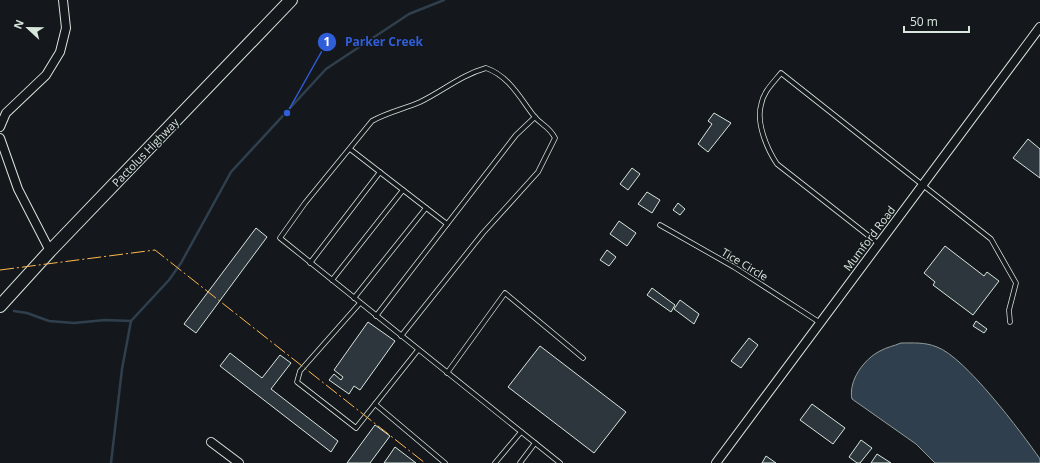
<svg xmlns="http://www.w3.org/2000/svg" width="1040" height="463" font-family="'Open Sans',sans-serif">
	<rect width="100%" height="100%" fill="#14181c"/>
	<path fill="#2f3f4d" stroke="#939e99" d="M901,343c12,0 24,-1 36,4 28,10 85,86 103,112v4h-105l-19,-19 -64,-45c-4,-18 12,-40 28,-48 7,-4 14,-5 21,-8z"/>
	<g fill="none" stroke-linecap="round" stroke-linejoin="round">
		<g stroke="#2f3f4d" stroke-width="2.5">
			<polyline points="14,311 27,313 49,321 74,323 105,320 131,321 169,280 181,263 231,172 326,69 409,14 444,0"/>
			<polyline points="111,463 122,369 131,321"/>
		</g>
	</g>
	<g fill="#2c363c" stroke="#d8e6dc">
		<polygon points="714,113 731,123 708,152 698,144 712,124 708,121"/>
		<polygon points="1028,139 1040,149 1040,178 1013,158"/>
		<polygon points="632,168 640,174 628,190 620,184"/>
		<polygon points="647,192 660,200 652,213 638,204"/>
		<polygon points="678,203 685,209 680,215 673,210"/>
		<polygon points="619,221 636,233 627,246 610,234"/>
		<polygon points="256,228 267,237 196,333 184,324"/>
		<polygon points="945,246 984,276 987,272 999,281 973,315 933,285 935,282 924,273"/>
		<polygon points="607,250 616,257 609,266 600,260"/>
		<polygon points="652,288 675,305 671,312 647,295"/>
		<polygon points="680,300 699,314 694,324 674,309"/>
		<polygon points="976,321 987,329 984,333 973,326"/>
		<polygon points="368,322 395,341 360,390 354,386 349,394 329,380 334,374 341,380 343,377 334,370"/>
		<polygon points="749,338 758,345 741,368 731,361"/>
		<polygon points="540,346 626,412 594,453 508,387"/>
		<polygon points="230,353 262,378 280,355 291,363 271,389 338,441 331,452 220,366"/>
		<polygon points="812,404 845,428 833,444 800,420"/>
		<polygon points="375,425 390,436 370,463 347,463"/>
		<polygon points="861,440 872,448 860,463 857,463 849,457"/>
		<polygon points="395,447 416,463 384,463"/>
		<polygon points="877,454 891,463 871,463"/>
		<polygon points="766,456 776,463 762,463"/>
	</g>
	<g fill="none" stroke-linecap="round" stroke-linejoin="round">
		<defs>
			<g id="lane">
				<polyline points="350,149 447,224"/>
				<polyline points="660,225 734,267 819,322"/>
				<path d="M879,244l-102,-80c-10,-15 -21,-41 -16,-59 2,-13 12,-22 20,-32l210,166 25,44 -7,27 1,12"/>
				<polyline points="310,263 380,172"/>
				<polyline points="332,280 403,190"/>
				<polyline points="354,298 426,208"/>
				<polyline points="360,303 300,371 297,382 356,428 418,350"/>
				<polyline points="376,316 516,135 535,117"/>
				<path d="M401,336l82,-103 55,-61 17,-34c-6,-12 -14,-13 -21,-22 -14,-18 -25,-40 -48,-48 -25,7 -43,23 -66,34 -16,7 -32,10 -48,19l-67,82 -25,35 280,225"/>
				<polyline points="447,373 505,293 583,358"/>
				<polyline points="375,404 445,463"/>
				<polyline points="495,463 521,432"/>
				<polyline points="520,463 535,443"/>
			</g>
			<g id="street">
				<polyline points="0,127 6,113 46,75 60,52 66,28 63,0"/>
				<polyline points="0,138 18,189 50,251"/>
				<polyline points="211,442 239,463"/>
				<polyline points="716,463 1040,27"/>
			</g>
			<polyline id="primary" points="0,306 50,251 291,0"/>
		</defs>
		<use href="#lane" stroke="#d8e6dc" stroke-width="5.5"/>
		<use href="#street" stroke="#d8e6dc" stroke-width="10"/>
		<use href="#primary" stroke="#d8e6dc" stroke-width="14"/>
		<use href="#lane" stroke="#14181c" stroke-width="4"/>
		<use href="#street" stroke="#14181c" stroke-width="8"/>
		<use href="#primary" stroke="#14181c" stroke-width="12"/>
		<polyline stroke="#ffb74d" stroke-width="1" stroke-dasharray="14 3 2 3" stroke-linecap="butt" points="0,270 155,250 425,463"/>
	</g>
	<g text-anchor="middle" dominant-baseline="central" stroke-width="3" stroke-linejoin="round" paint-order="stroke">
		<g font-size="11" fill="#d8e6dc" stroke="#14181c">
			<text transform="translate(145 152) rotate(-46)">Pactolus Highway</text>
			<text transform="translate(869 238) rotate(-53)">Mumford Road</text>
			<text transform="translate(745 264) rotate(31)">Tice Circle</text>
		</g>
	</g>
	<path fill="none" stroke="#305dd8" stroke-width="1.5" d="M287 113L327 42"/>
	<g fill="#305dd8" stroke="#14181c" stroke-width="1.5">
		<circle cx="287" cy="113" r="4"/>
		<circle cx="327" cy="42" r="10"/>
	</g>
	<g font-size="12" text-anchor="middle" font-weight="bold" fill="#fff">
		<text x="327" y="46">1</text>
	</g>
	<g font-size="12" text-anchor="middle" font-weight="bold" fill="#305dd8" stroke="#14181c" stroke-width="3" stroke-linejoin="round" paint-order="stroke">
		<text x="384" y="46">Parker Creek</text>
	</g>
	<g transform="translate(28 28) rotate(292)" stroke="#14181c" stroke-width="3" paint-order="stroke">
	<path d="M0-3L7 15L0 10L-7 15Z" fill="#d8e6dc"/>
	<text y="-6" font-size="11" font-weight="bold" text-anchor="middle" fill="#d8e6dc">N</text>
	</g>
	<path d="M904 26v6h65v-6" fill="none" stroke="#d8e6dc" stroke-width="2"/>
	<text x="910" y="26" font-size="12" fill="#d8e6dc" stroke="#14181c" stroke-width="3" paint-order="stroke">50 m</text>
</svg>
